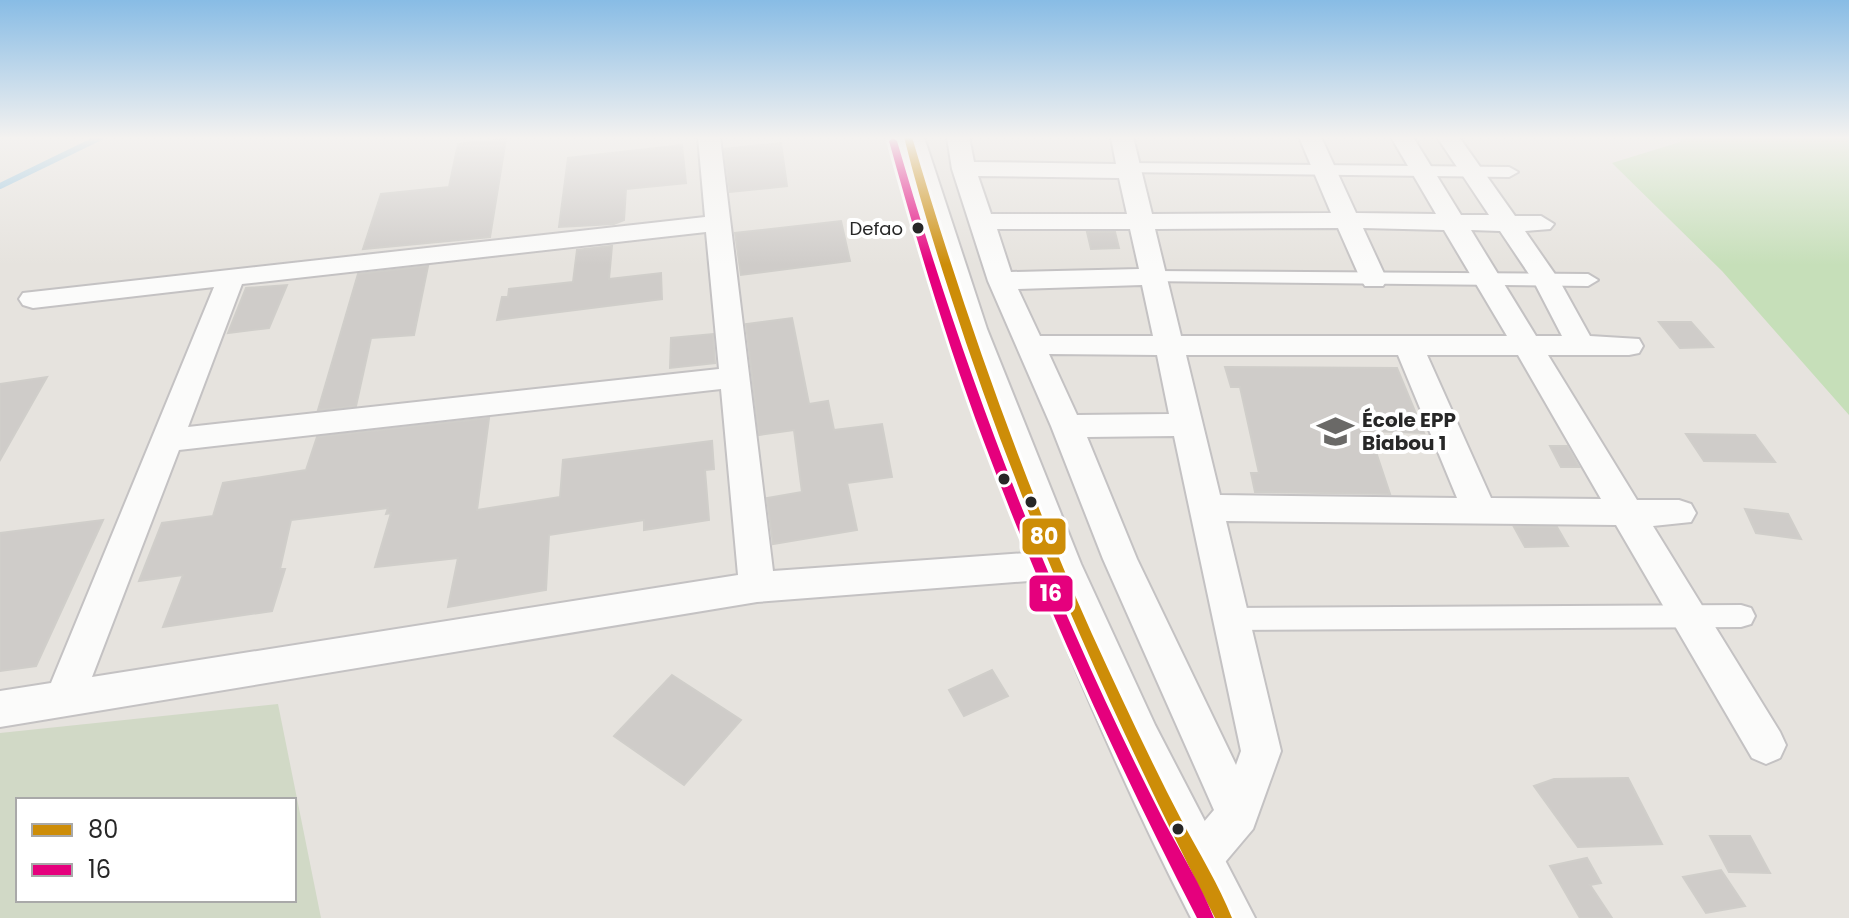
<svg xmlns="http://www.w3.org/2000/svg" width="1849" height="918" font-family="Poppins,sans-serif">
	<rect width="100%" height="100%" fill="#e6e3de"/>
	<polygon fill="#c6dfb9" points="1681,137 1849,137 1849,415 1722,271 1612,163 1680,142"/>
	<path fill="#d1d9c6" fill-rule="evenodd" d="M278,704l43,214h-321v-185zM18,800h276v100h-276z"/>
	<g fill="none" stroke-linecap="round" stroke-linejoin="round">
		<polyline stroke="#98c7e1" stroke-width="6" points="0,186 101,137"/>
	</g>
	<g fill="#cfccc9" stroke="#d0ceca" stroke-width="2">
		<polygon points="506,139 490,237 363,249 381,194 449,187 458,144"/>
		<polygon points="781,143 787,186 730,192 724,149"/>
		<polygon points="682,145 686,183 626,189 624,220 614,224 559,227 568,158"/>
		<polygon points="841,221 850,261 741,275 735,233"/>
		<polygon points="1087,232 1115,232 1119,248 1091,249"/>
		<polygon points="612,246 609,279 661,273 662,299 497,320 502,297 508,297 509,289 573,282 577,250"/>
		<polygon points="428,266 414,335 371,338 356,406 318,410 358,274"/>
		<polygon points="287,285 269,328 228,333 246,288"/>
		<polygon points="792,318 809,404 828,401 834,430 882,424 892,477 847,483 857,530 773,544 767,498 802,492 794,430 759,435 746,324"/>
		<polygon points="1659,322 1691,322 1713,347 1680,348"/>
		<polygon points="713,334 715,363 670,368 671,338"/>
		<polygon points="1225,367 1397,368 1424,433 1369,431 1390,494 1255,492 1251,473 1259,473 1240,387 1231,387"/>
		<polygon points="47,377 0,460 0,384"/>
		<polygon points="489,418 477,510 560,497 563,460 712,441 714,469 705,470 709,520 644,530 644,520 549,535 546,590 448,607 458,558 375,567 391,513 386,514 388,508 291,520 280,569 285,569 272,611 163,627 183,575 139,581 162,523 213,516 223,483 306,470 317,437"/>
		<polygon points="1686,434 1755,435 1775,462 1704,461"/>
		<polygon points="1550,446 1567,446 1579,467 1561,467"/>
		<polygon points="1745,509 1788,514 1801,539 1756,533"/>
		<polygon points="103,520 36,666 0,671 0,533"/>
		<polygon points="1514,527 1557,527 1568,546 1525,547"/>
		<polygon points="992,670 1008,696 964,716 949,690"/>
		<polygon points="672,675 741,720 684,785 614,736"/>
		<polygon points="1628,778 1662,844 1578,847 1534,786 1554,779"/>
		<polygon points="1710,836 1750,836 1770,873 1729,872"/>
		<polygon points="1587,858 1601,883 1590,885 1612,918 1580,918 1550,866"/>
		<polygon points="1721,870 1745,906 1706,913 1683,877"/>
	</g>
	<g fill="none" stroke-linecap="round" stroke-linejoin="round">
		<defs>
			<g id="pedestrian">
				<polygon points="1129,163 1509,167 1518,172 1509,177 1123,172 1123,164"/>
				<polygon points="1153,271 1588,274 1598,280 1588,286 1146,281 1143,277"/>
				<polygon points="1741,605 1751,608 1755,616 1751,624 1741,627 1231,630 1221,627 1217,619 1221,611 1231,608"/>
			</g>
			<g id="minor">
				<path d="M698,137h22l53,434 282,-20 12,4 6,10 -6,10 -12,4 -298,23 -757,125v-36l51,-8 163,-396 -181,21 -10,-3 -4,-6 4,-6 682,-76zM706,232l13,137 -531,58 54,-143zM721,389l17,186 -646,102 87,-227z"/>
				<path d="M947,137h22l5,25 142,2 -5,-27h22l19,77 179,-1 -32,-76h22l35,76 80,1 -45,-77h22l48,78h28l-52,-78h22l56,79h26l13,8 -4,5 -25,2 34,49 31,56 49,3 4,7 -4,7 -10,2h-81l89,145h42l12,4 5,9 -5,9 -38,4 127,206 6,13 -6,13 -14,6 -14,-6 -136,-233 -390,-4 55,230 -28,78 -43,51 -15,7 -15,-7 -7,-15 7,-15 34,-40 -111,-251 -52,-133 -63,-145 -36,-112zM978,176l141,2 8,36h-136zM1338,228l23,52 4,6h18l4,-6 -24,-52 81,2 63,106h-326l-26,-107zM997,229h133l9,40 -128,3zM1471,230l29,1 33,49 29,56h-26zM1142,285l11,51h-113l-22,-47zM1049,354l108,1 12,59 -92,1zM1186,355h212l59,143 -237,-3zM1427,355h91l83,144 -110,-1zM1174,436l67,315 -5,14 -99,-206 -50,-122z"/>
			</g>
			<path id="secondary" d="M893,137h31l63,192 94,235 74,161 100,193h-64c-82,-159 -149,-324 -209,-491 -34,-95 -68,-192 -89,-290z"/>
		</defs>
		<use href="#pedestrian" stroke="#c4c2c3" stroke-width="4"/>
		<use href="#minor" stroke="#c4c2c3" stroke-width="4"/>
		<use href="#secondary" stroke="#c4c2c3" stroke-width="4"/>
		<use href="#pedestrian" fill="#fbfbfa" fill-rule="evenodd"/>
		<use href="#minor" fill="#fbfbfa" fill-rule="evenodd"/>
		<use href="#secondary" fill="#fbfbfa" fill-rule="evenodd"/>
		<defs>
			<path id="bus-1" d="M904,137h8c50,170 108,336 180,497 29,63 58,126 90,187 17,32 37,64 50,97h-17c-103,-202 -196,-408 -265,-624 -17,-52 -33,-105 -46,-157z"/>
			<path id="bus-2" d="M893,138l4,3c49,169 107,334 179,495 27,62 57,124 88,185 17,32 37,64 50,97h-17c-80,-155 -152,-313 -213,-476 -37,-99 -67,-200 -95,-301z"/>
		</defs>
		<use href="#bus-1" stroke="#fff" stroke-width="6"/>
		<use href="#bus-2" stroke="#fff" stroke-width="6"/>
		<use href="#bus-1" fill="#cd8d08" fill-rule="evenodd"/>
		<use href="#bus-2" fill="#e5007d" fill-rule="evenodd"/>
	</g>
	<linearGradient id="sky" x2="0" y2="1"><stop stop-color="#88bce5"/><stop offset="0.52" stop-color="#f4f2f0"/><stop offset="1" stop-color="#f4f2f0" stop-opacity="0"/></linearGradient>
	<rect width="1849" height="265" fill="url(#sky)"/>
	<defs>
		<symbol id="school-bare" viewBox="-9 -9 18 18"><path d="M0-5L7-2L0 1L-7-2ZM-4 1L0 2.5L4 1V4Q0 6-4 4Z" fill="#6a6967" stroke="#fff" stroke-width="2.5" paint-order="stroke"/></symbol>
	</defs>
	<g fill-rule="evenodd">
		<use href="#school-bare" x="1310" y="406" width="51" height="51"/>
	</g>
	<g fill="#272727" stroke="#fff" stroke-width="3">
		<circle cx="918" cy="228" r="7"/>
		<circle cx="1004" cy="479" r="7"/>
		<circle cx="1031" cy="502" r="7"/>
		<circle cx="1178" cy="829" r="7"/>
	</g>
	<g text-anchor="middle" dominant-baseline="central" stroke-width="8" stroke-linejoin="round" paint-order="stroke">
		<g font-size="18" fill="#272727" stroke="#fff" text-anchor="end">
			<text x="903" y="228">Defao</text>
		</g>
		<g font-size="20" font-weight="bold" fill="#272727" stroke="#fff" text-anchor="start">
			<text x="1362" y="420">École EPP<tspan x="1362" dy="23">Biabou 1</tspan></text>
		</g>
	</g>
	<g stroke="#fff" stroke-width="3">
		<rect x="1021" y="517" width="46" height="39" rx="8" fill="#cd8d08"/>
		<rect x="1028" y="574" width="46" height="39" rx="8" fill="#e5007d"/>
	</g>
	<g font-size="22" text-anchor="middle" font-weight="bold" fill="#fff">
		<text x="1044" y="544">80</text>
		<text x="1051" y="601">16</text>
	</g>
	<rect x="16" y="798" width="280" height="104" fill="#ffffff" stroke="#a9a9a9" stroke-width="2"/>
	<rect x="32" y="824" width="40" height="12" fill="#cd8d08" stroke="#a9a9a9" stroke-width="2"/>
	<text x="88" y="838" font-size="24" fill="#272727">80</text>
	<rect x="32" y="864" width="40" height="12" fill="#e5007d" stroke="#a9a9a9" stroke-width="2"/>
	<text x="88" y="878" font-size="24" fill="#272727">16</text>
</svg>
